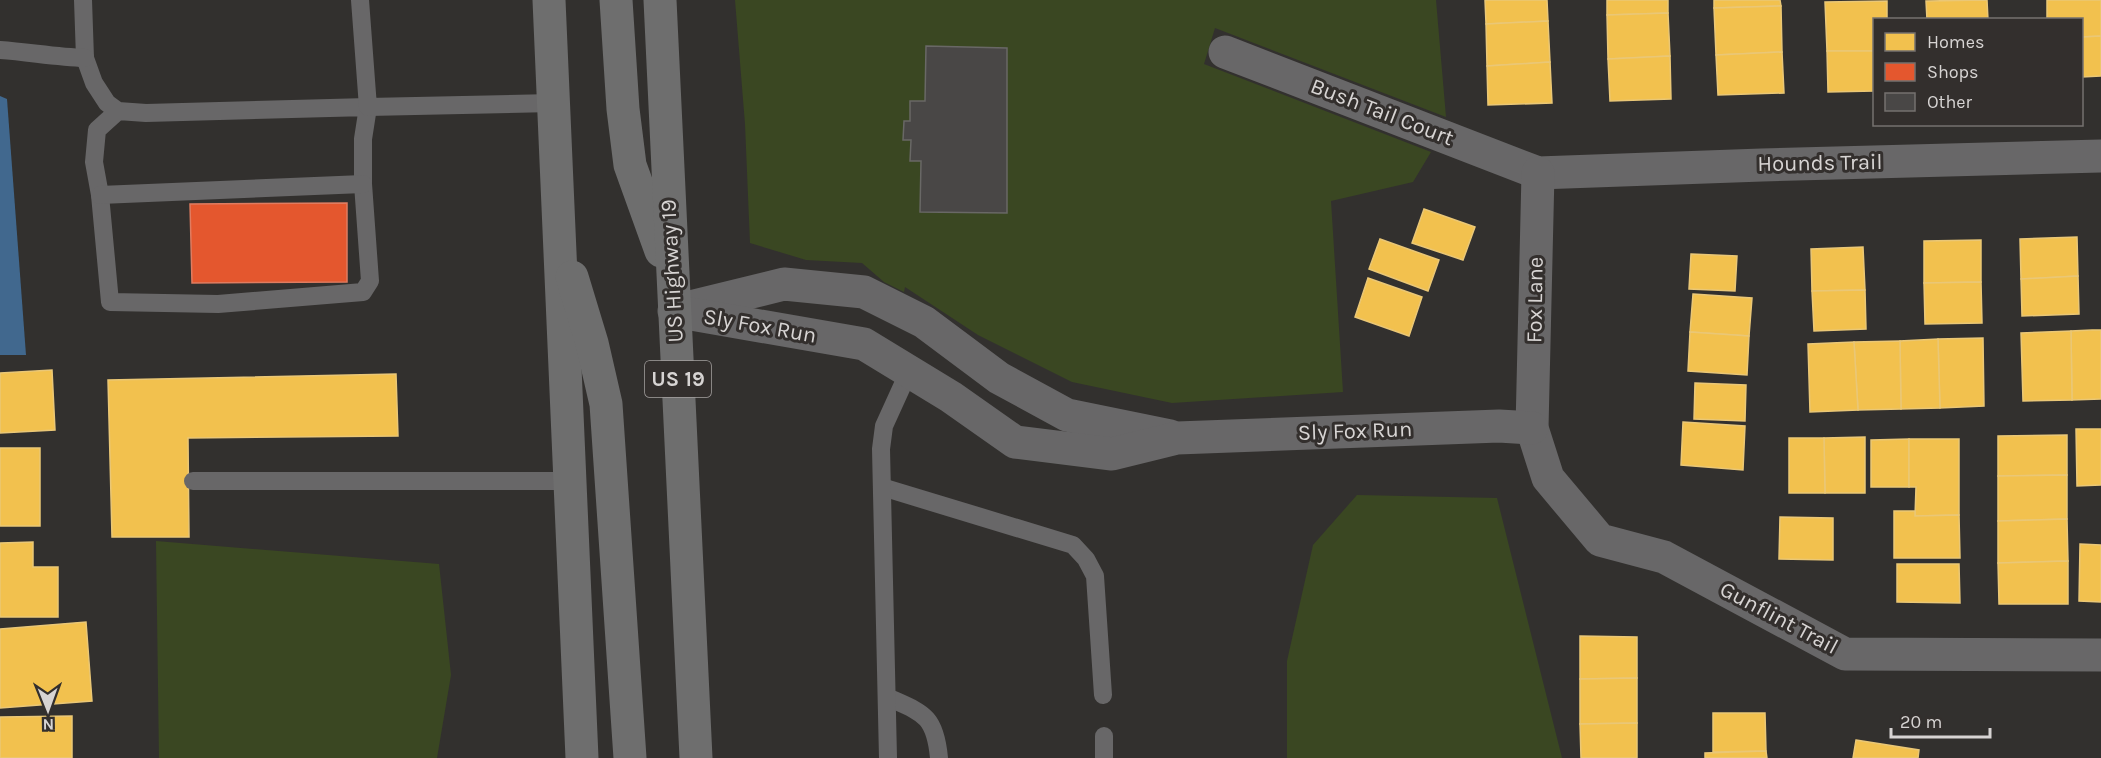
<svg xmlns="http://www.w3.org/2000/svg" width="2101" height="758" font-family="Karla,sans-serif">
	<rect width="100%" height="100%" fill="#32302e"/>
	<g fill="#3a4722">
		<polygon points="735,0 1436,0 1446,117 1215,28 1204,64 1431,152 1413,182 1331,201 1343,392 1172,403 1072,382 978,335 905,287 904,292 884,282 862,263 806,260 750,243 745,124"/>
		<polygon points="1357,495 1497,498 1562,758 1287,758 1287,661 1313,545"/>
		<polygon points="156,541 439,564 451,675 437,758 159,758"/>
	</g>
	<polygon fill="#41688e" points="0,96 7,99 26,355 0,355"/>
	<g fill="#f2c14e" stroke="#eac776" stroke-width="1.5">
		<polygon points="1485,0 1547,0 1548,21 1486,24"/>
		<polygon points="1607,0 1668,0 1668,13 1607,15"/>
		<polygon points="1714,0 1780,0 1781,6 1714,8"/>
		<polygon points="1987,0 1988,20 1927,20 1926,1"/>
		<polygon points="2047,0 2101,0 2101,36 2082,37 2082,20 2047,20"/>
		<polygon points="1887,1 1887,20 1874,20 1874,51 1827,51 1825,2"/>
		<polygon points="1781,6 1782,52 1716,55 1714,8"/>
		<polygon points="1668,13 1670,56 1608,59 1607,15"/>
		<polygon points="1548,21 1550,62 1487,66 1486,24"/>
		<polygon points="2101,36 2101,76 2082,77 2082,37"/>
		<polygon points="1827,51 1874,51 1874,91 1828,92"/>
		<polygon points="1782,52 1784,93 1718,95 1716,55"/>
		<polygon points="1670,56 1671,99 1610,101 1608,59"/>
		<polygon points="1550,62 1552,103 1488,105 1487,66"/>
		<polygon points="1424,209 1475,227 1463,260 1412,243"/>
		<polygon points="2077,237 2078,276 2021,279 2020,239"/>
		<polygon points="1380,239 1439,260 1428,291 1369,269"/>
		<polygon points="1981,240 1981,282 1924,283 1924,241"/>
		<polygon points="1863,247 1865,290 1812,291 1811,249"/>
		<polygon points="1691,254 1737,256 1735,291 1689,289"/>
		<polygon points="2078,276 2079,314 2022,316 2021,279"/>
		<polygon points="1368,278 1422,297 1409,336 1355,317"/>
		<polygon points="1981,282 1982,323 1925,324 1924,283"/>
		<polygon points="1865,290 1866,329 1814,331 1812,291"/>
		<polygon points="1693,294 1752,298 1749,336 1690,332"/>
		<polygon points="2092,330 2101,330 2101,399 2072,400 2071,331"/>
		<polygon points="2071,331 2072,400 2023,401 2021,333"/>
		<polygon points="1690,332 1749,336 1747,375 1688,371"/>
		<polygon points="1983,338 1984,406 1940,408 1938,339"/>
		<polygon points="1938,339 1940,408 1901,409 1900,341"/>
		<polygon points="1900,341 1901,409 1858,410 1854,342"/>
		<polygon points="1854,342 1858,410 1810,412 1808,344"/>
		<polygon points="52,370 55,430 0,433 0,373"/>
		<polygon points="396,374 398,436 188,438 189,537 112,537 108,380"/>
		<polygon points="1695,383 1746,385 1745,421 1694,419"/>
		<polygon points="1683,422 1745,426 1743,470 1681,465"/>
		<polygon points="2076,429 2101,429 2101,485 2077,486"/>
		<polygon points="2067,435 2067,475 1998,476 1998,436"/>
		<polygon points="1865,437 1865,493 1825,493 1824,438"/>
		<polygon points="1789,438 1824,438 1825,493 1789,493"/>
		<polygon points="1909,439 1909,487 1871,487 1871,440"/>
		<polygon points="1909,439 1959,439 1959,515 1915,516 1916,487 1909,487"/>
		<rect x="0" y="448" width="40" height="78"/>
		<polygon points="2067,475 2067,519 1998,521 1998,476"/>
		<polygon points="1894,511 1915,511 1915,516 1959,515 1960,558 1894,558"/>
		<polygon points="1780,517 1833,518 1833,560 1779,559"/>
		<polygon points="2067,519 2068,561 1998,563 1998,521"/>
		<polygon points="33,542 33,567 58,567 58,617 0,617 0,543"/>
		<polygon points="2080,544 2101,545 2101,602 2079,601"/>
		<polygon points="2068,561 2068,604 1999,604 1998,563"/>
		<polygon points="1897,564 1959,564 1960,603 1897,602"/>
		<polygon points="86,622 92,701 0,708 0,629"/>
		<polygon points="1580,636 1637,637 1637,678 1580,679"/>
		<polygon points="1637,678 1637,723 1580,724 1580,679"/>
		<polygon points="1713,713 1765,713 1766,751 1713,752"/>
		<polygon points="72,716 72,758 0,758 0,717"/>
		<polygon points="1637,723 1637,758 1581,758 1580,724"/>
		<polygon points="1856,740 1919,750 1918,758 1853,758"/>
		<polygon points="1766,751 1767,758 1705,758 1705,753"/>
	</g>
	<polygon fill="#e4572e" stroke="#e07c60" stroke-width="1.5" points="347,203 347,282 192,283 190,204"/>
	<polygon fill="#494746" stroke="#696866" stroke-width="1.5" points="926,46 1007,48 1007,213 920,212 921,161 910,161 911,140 903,140 904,121 910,121 910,101 925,101"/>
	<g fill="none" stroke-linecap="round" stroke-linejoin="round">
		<g stroke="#686768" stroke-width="18">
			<polyline points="83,0 85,58 94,83 107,103 118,111 146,113 368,107 363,139 363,184 370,281 363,292 218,304 110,302 100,195 94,162 97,130 118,111"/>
			<polyline points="360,0 368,107 553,103"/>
			<path d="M0,50c29,2 56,7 85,8"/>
			<polyline points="100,195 363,184"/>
			<polyline points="193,481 569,481"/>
			<polyline points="882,487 1073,545 1086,559 1095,576 1103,695"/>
			<path d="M887,697c36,16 48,18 52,61"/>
			<polyline points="1104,736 1104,758"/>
			<polyline points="888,758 881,449 884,426 909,371"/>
		</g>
		<g stroke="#686768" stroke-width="33">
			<polyline points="1225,52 1538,173 1762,165 2101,156"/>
			<polyline points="1538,173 1532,428 1548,478 1600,540 1664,557 1845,654 2101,655"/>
			<polyline points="686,308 784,284 864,292 924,322 999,378 1067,415 1170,436"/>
			<polyline points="674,311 864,344 951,397 1015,442 1112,454 1177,438 1499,426 1532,428"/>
		</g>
		<g stroke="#6e6e6e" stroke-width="33">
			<polyline points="549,0 582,758"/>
			<polyline points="616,0 623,109 630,165 661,251"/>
			<polyline points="660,0 696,758"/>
			<polyline points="572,277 592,343 606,404 630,758"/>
		</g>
	</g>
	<g text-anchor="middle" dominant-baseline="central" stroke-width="6" stroke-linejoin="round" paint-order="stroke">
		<rect fill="#332f2d" stroke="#a6a2a1" stroke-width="1.5" x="645" y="361" width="66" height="36" rx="4.5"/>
		<g font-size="21" font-weight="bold" fill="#d7d4d3">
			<text x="678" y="379">US 19</text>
		</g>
		<g font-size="22" fill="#d7d4d3" stroke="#332f2d">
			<text transform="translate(1382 112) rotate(21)">Bush Tail Court</text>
			<text transform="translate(1820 163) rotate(-1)">Hounds Trail</text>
			<text transform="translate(672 271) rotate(-93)">US Highway 19</text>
			<text transform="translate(1535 300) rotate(-89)">Fox Lane</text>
			<text transform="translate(760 326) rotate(10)">Sly Fox Run</text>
			<text transform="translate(1355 431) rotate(-2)">Sly Fox Run</text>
			<text transform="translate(1779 618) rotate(28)">Gunflint Trail</text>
		</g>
	</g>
	<rect x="1873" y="18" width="210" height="108" fill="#332f2d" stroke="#75716f" stroke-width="1.5"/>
	<rect x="1885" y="33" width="30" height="18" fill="#f2c14e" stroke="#75716f" stroke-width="1.5"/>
	<text x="1927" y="48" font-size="18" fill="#d7d4d3">Homes</text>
	<rect x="1885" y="63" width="30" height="18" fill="#e4572e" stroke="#75716f" stroke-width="1.5"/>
	<text x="1927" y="78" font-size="18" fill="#d7d4d3">Shops</text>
	<rect x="1885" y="93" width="30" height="18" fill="#494746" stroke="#75716f" stroke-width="1.5"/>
	<text x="1927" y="108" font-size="18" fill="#d7d4d3">Other</text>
	<g transform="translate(48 710) rotate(179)" stroke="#332f2d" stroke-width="4.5" paint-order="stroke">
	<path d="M0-4.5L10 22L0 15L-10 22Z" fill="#d7d4d3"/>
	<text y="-9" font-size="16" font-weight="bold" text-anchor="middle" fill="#d7d4d3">N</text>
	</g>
	<path d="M1891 728v9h99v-9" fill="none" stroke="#d7d4d3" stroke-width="3"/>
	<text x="1900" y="728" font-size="18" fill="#d7d4d3" stroke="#332f2d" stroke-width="4.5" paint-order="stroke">20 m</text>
</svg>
